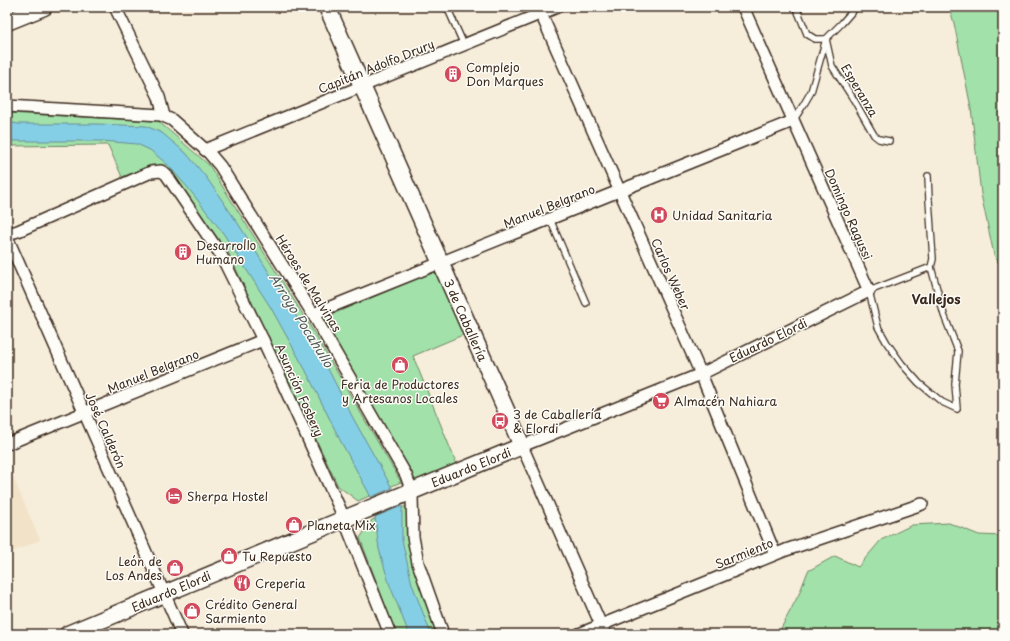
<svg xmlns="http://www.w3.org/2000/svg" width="1010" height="641" font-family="'Playpen Sans',sans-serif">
	<rect width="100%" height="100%" fill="#f6eddb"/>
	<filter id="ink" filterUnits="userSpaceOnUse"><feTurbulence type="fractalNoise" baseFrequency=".025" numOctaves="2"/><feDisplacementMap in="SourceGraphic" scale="8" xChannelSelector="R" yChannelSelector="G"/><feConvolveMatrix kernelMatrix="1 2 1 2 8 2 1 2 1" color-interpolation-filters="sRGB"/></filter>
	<g filter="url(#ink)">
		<polygon fill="#f2e2c8" points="7,463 40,540 7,554"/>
		<g fill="#a2e1a9" stroke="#6e8664">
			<polygon points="949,7 1003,7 1003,271 994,255 981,194 971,108 954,23"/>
			<polygon points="7,113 158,121 209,165 309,324 401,482 358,501 338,486 229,254 166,167 152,165 122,177 108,145 7,146"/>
			<polygon points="437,270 465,334 413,356 457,465 414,483 321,319"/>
			<polygon points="409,505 439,634 396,634 360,538 372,520"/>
			<polygon points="949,523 979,535 1003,536 1003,634 778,634 799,594 808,571 835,556 858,567 881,540 912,525"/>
		</g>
		<g fill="#85cfe6" stroke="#678d96">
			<polygon points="7,122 18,124 98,124 146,126 162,133 186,153 206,177 239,225 277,285 326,365 353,418 392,488 371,497 340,440 306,371 271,308 223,233 189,189 167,164 150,150 137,144 103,141 7,141"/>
			<polygon points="402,506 402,540 412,584 431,634 409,634 389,583 379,549 375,517"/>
		</g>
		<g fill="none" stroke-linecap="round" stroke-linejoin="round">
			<defs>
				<g id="lane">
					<polyline points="447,7 464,45"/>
					<polyline points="796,7 807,34 815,39 826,39 832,66 854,100 874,135 879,139 889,141"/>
					<polyline points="793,121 804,104 811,92 826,39 842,23 856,7"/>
					<polyline points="928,176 929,200 933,259 931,267 869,291 878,327 887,343 902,364 919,383 942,402 957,409 955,384 958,351 944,315 931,267"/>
					<polyline points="550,219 586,303"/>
				</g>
				<g id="street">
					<polyline points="115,7 159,97 164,116"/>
					<polyline points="538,7 701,374 775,554"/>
					<polyline points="7,106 161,115 172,120 209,153 220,166 313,314 406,475 410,486 412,496 413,537 418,563 443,634"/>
					<polyline points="205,150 557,7"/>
					<polyline points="7,234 18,231 151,172 161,171 166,174 221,255 263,340 340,509 390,634"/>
					<polyline points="7,237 182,634"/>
					<polyline points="313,314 793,121"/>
					<polyline points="7,444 263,340"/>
					<polyline points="579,634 786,550 922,504"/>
					<polyline points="605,634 601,625 522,446 701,374 869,291 743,7"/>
				</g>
				<g id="secondary">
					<polyline points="7,22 44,7"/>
					<polyline points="68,634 344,519 522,446 327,7"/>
				</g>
			</defs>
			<use href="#lane" stroke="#3b2a1e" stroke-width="8"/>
			<use href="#street" stroke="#3b2a1e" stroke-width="14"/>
			<use href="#secondary" stroke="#3b2a1e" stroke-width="19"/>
			<use href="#lane" stroke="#fdfcf7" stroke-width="5.5"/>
			<use href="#street" stroke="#fdfcf7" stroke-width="11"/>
			<use href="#secondary" stroke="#fdfcf7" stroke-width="16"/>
		</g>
	</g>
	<defs>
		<symbol id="building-disc" viewBox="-11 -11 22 22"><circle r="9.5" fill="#d1495b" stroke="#fdfcf7"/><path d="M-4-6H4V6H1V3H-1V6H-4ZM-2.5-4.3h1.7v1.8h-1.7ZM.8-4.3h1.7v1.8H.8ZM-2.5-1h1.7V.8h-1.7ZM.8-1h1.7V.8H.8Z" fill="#fff"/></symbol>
		<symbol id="hospital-disc" viewBox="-11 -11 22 22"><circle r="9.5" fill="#d1495b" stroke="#fdfcf7"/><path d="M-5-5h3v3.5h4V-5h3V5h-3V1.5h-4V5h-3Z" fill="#fff"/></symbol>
		<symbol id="shop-disc" viewBox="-11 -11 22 22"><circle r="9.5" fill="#d1495b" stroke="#fdfcf7"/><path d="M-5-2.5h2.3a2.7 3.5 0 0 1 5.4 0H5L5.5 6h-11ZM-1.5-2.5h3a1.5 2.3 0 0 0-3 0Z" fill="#fff"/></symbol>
		<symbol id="supermarket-disc" viewBox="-11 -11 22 22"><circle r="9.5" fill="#d1495b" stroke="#fdfcf7"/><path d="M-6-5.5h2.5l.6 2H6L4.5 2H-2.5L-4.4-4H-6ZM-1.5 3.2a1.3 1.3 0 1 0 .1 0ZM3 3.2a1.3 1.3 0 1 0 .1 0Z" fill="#fff"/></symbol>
		<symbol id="bus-disc" viewBox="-11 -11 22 22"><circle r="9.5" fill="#d1495b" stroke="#fdfcf7"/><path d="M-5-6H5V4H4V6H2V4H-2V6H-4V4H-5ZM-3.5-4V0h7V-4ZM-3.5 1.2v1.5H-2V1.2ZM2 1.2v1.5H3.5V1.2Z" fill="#fff"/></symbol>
		<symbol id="hotel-disc" viewBox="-11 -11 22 22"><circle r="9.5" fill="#d1495b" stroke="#fdfcf7"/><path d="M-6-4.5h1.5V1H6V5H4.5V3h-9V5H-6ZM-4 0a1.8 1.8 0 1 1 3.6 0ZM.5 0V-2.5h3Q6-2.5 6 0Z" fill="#fff"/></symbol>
		<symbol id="restaurant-disc" viewBox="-11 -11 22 22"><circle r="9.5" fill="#d1495b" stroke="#fdfcf7"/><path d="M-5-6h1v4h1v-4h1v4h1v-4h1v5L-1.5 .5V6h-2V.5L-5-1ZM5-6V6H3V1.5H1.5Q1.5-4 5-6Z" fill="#fff"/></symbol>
	</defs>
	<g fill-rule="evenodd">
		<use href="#building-disc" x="443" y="64" width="20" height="20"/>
		<use href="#hospital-disc" x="649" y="205" width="20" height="20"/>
		<use href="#building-disc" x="173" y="242" width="20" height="20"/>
		<use href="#shop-disc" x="390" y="355" width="20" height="20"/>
		<use href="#supermarket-disc" x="651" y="391" width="20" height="20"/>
		<use href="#bus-disc" x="490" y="411" width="20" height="20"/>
		<use href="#hotel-disc" x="164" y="486" width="20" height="20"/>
		<use href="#shop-disc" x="284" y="515" width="20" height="20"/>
		<use href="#shop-disc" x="219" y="546" width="20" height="20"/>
		<use href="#shop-disc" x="165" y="558" width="20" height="20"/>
		<use href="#restaurant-disc" x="232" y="573" width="20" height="20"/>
		<use href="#shop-disc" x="182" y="601" width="20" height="20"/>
	</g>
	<g text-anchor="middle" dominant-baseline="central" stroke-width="3" stroke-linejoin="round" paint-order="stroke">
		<g font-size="12" fill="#3b2a1e" stroke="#fdfcf7">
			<text transform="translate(376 66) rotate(-22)">Capitán Adolfo Drury</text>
			<text transform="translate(860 90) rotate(59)">Esperanza</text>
			<text transform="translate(549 206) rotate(-22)">Manuel Belgrano</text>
			<text transform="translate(849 214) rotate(66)">Domingo Ragussi</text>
			<text transform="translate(671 274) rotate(66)">Carlos Weber</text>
			<text transform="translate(309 283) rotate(58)">Héroes de Malvinas</text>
			<text transform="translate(466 320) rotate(66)">3 de Caballería</text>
			<text transform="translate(768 340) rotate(-26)">Eduardo Elordi</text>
			<text transform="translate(153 371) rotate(-22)">Manuel Belgrano</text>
			<text transform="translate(300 390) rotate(66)">Asunción Fosbery</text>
			<text transform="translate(106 430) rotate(66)">José Calderón</text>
			<text transform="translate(471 467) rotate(-22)">Eduardo Elordi</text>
			<text transform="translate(744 553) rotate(-22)">Sarmiento</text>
			<text transform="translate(171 591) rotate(-23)">Eduardo Elordi</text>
		</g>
		<g font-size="12" fill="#3b2a1e" stroke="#fdfcf7" text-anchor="start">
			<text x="466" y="67">Complejo<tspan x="466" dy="14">Don Marques</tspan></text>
			<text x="672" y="215">Unidad Sanitaria</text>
			<text x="196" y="245">Desarrollo<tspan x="196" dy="14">Humano</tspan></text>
			<text x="400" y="384" text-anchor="middle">Feria de Productores<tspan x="400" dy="14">y Artesanos Locales</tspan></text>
			<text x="674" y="401">Almacén Nahiara</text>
			<text x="513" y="414">3 de Caballería<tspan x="513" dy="14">&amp; Elordi</tspan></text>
			<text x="187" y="496">Sherpa Hostel</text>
			<text x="307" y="525">Planeta Mix</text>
			<text x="242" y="556">Tu Repuesto</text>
			<text x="162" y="561" text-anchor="end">León de<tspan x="162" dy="14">Los Andes</tspan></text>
			<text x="255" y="583">Creperia</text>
			<text x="205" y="604">Crédito General<tspan x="205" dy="14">Sarmiento</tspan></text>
		</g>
		<g font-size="13" font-weight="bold" fill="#3b2a1e" stroke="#fdfcf7">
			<text x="936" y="298">Vallejos</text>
		</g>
		<g font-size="13" font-style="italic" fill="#515c5a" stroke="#fdfcf7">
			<text transform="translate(302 320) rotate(58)">Arroyo Pocahullo</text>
		</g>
	</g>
	<rect width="1010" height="641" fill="none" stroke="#fdfcf7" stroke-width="24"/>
	<rect x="12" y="12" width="986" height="617" fill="none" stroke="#3b2a1e" stroke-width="1.5" filter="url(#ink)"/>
</svg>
